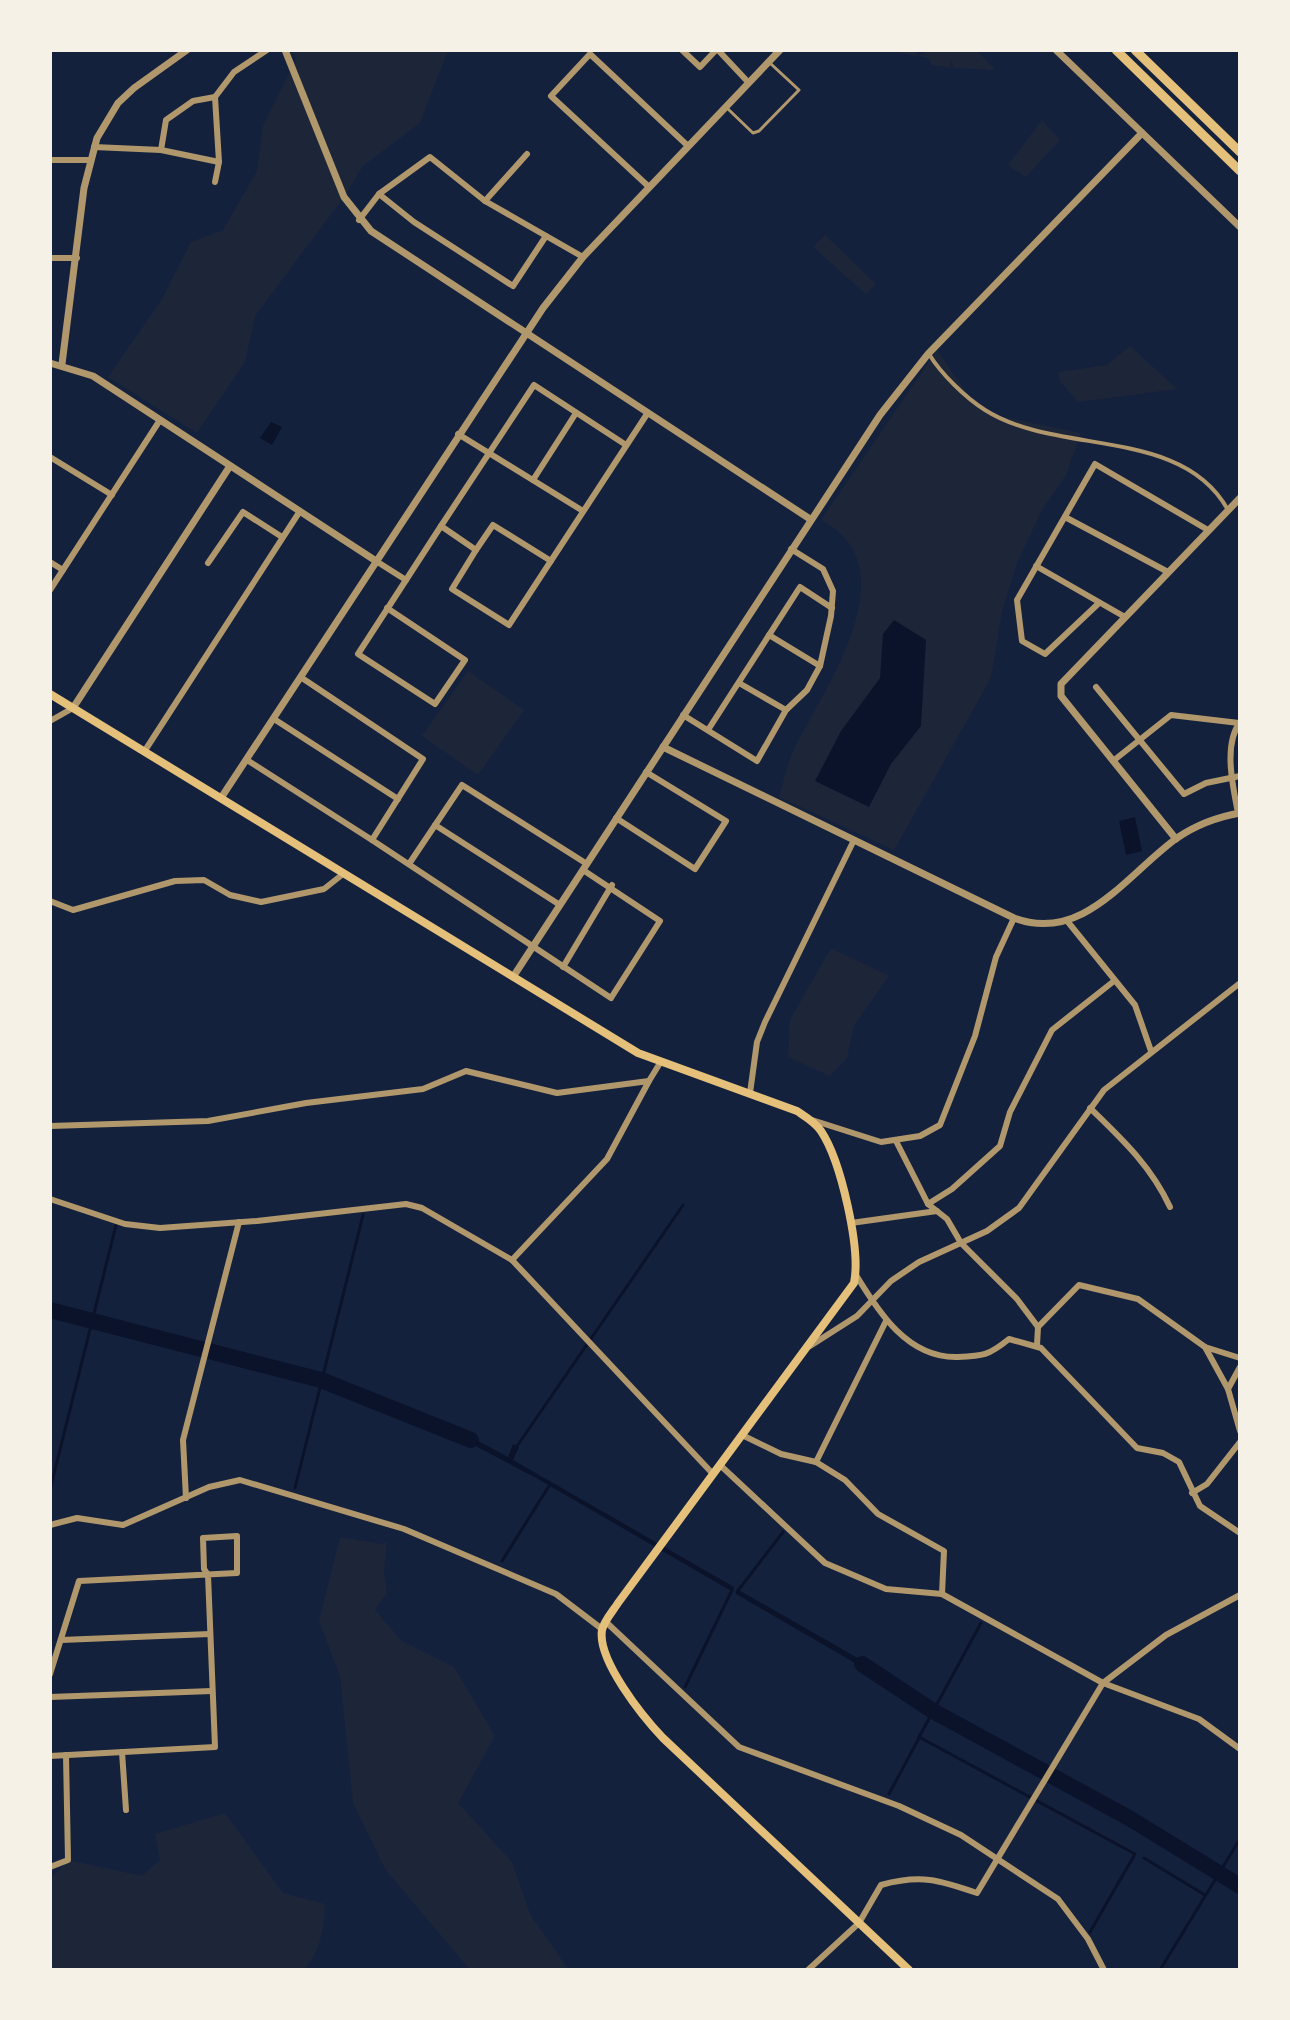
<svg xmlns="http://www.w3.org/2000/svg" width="1290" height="2020" font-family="'Space Grotesk',sans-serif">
	<rect width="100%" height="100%" fill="#14213d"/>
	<g fill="#1d2539">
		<polygon points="291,50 448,50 420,123 363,166 344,197 255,316 245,362 197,433 108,377 162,299 191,242 223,230 257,171 263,126 296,60"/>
		<polygon points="885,50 915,50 918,56 930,50 976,50 996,70 954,68 950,59 951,68 932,65 928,58"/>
		<polygon points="1042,120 1060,140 1026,177 1008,165"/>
		<polygon points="825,235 876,284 866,294 813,247"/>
		<polygon points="1130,346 1177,389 1078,402 1060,381 1058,372 1107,365"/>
		<path d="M937,350l37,53 28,14 79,16 -15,42 -24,35 -25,53 -15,48 -11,67 -97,172 -115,-53c5,-16 8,-33 15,-48 30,-60 118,-182 27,-229z"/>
		<polygon points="468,671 524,710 478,775 422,736"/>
		<polygon points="831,948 889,976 854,1025 847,1058 830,1076 788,1057 790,1020"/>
		<polygon points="340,1537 381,1544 387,1542 384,1571 387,1593 375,1610 402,1641 454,1667 495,1736 458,1803 512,1862 530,1914 569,1970 470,1970 385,1869 353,1803 340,1676 319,1621"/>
		<path d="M225,1813l58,80 42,11c-1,25 -4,46 -21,66h-254v-91l18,-19 74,16 18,-16 -5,-26z"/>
	</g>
	<g fill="#0b132b">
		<polygon points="271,422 282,427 272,445 260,438"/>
		<polygon points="894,620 926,640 921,726 891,764 869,807 815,781 841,731 880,678 883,634"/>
		<polygon points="1135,817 1142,851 1126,855 1119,821"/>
		<polygon points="454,1428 508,1457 513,1444 519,1447 513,1460 734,1587 733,1592 538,1479 451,1433"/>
		<polygon points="737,1589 882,1672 879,1677 736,1594"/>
	</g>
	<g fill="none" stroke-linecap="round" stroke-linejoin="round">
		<g stroke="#0b132b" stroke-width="3">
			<polyline points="515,1449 683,1205"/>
			<polyline points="295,1488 363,1215"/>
			<polyline points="50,1490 116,1225"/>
			<polyline points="502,1561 549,1486"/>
			<polyline points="737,1592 783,1532"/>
			<polyline points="981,1623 919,1737 1135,1854 1090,1932"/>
			<polyline points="685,1687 732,1590"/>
			<polyline points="889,1794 919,1738"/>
			<polyline points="1144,1858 1205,1895"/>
			<polyline points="1160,1970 1240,1839"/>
		</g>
		<g stroke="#0b132b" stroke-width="16">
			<polyline points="50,1310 321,1380 471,1440"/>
			<polyline points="862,1664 933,1711 1129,1818 1240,1886"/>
		</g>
		<polyline stroke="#b1986c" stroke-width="3" points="728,109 753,133 759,131 799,90 771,64"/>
		<path stroke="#b1986c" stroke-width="4" d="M929,354c12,20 37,44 56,56 72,46 197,16 243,100"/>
		<g stroke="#b1986c" stroke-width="6">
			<polyline points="682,50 700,67 716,50"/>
			<polyline points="718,50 748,82"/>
			<polyline points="94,147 161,150 219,162"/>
			<polyline points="161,150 166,120 193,101 215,97"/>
			<polyline points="50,160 90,160"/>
			<polyline points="215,182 219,162 215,97 234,72 267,50"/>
			<polyline points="648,186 551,96 590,54 688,146"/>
			<polyline points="379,194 414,222 513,286 546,236"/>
			<polyline points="485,201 527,154"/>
			<polyline points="359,220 379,194 430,157 485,201 583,257"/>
			<polyline points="50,258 77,258"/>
			<polyline points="458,434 583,511"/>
			<polyline points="50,457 112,495"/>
			<polyline points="533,480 576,413"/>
			<polyline points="1065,517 1168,572"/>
			<polyline points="441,526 534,385 626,445"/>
			<polyline points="476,550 493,525 551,561"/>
			<polyline points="376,561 406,580 441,526 476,550 452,589 509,625 647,414"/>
			<polyline points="50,562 63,570"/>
			<polyline points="208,563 243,512 282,537"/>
			<polyline points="1036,566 1125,617"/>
			<polyline points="50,590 160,420"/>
			<polyline points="1099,603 1045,654 1022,641 1017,600 1095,464 1208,530"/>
			<polyline points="387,608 465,660 435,704 358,654 406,580"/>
			<polyline points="769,635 820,666"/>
			<polyline points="739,683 786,710"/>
			<polyline points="1096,687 1184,794 1206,783 1240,776"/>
			<polyline points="683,715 757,761 786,710 807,690 820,666 831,616 833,591 823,569 791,549"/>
			<polyline points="274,719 398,799"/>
			<polyline points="50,721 73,708"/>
			<polyline points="708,730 800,587 832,608"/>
			<polyline points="144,752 300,511"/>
			<polyline points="247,760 372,840 423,759 302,678"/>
			<polyline points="1113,761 1171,715 1239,723"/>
			<path d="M1238,813c-5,-26 -15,-68 2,-91"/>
			<polyline points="616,818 695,869 726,821 646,772"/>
			<polyline points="435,825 560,905"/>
			<polyline points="372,840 611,998 660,921 583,870"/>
			<polyline points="409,864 462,785 587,864"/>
			<polyline points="50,901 73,910 175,881 204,880 230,895 261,902 324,889 343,874"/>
			<polyline points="1068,922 1135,1005 1151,1051"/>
			<polyline points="563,967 612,885"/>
			<polyline points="750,1093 757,1042 765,1022 854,840"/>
			<path d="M1090,1108c32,31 61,58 80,99"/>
			<polyline points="812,1120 881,1142 920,1136 940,1125 975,1036 996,957 1014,918"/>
			<polyline points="50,1126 208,1121 306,1103 423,1089 466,1071 557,1093 649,1081 660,1063"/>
			<polyline points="896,1141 928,1204 947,1219 961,1243 1017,1299 1038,1327"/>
			<polyline points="50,1199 125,1224 160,1228 257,1221 406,1204 422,1208 512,1260 713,1474"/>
			<polyline points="928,1204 952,1189 1000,1146 1010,1112 1052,1030 1114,981"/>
			<polyline points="851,1223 937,1211"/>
			<polyline points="512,1260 607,1159 649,1081"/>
			<path d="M856,1275c23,38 52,83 101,82 26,-1 31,-1 52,-18l32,9 96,100 26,5 16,9 21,44 40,27"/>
			<polyline points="1037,1345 1038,1327 1079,1285 1138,1299 1205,1347 1240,1358"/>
			<polyline points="810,1346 857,1316 891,1281 919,1262 987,1231 1019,1208 1104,1090 1240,983"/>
			<polyline points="1205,1347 1228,1389"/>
			<polyline points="1240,1367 1228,1389 1240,1431"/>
			<polyline points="742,1435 781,1454 816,1462 845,1480 878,1514 944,1551 942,1594"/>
			<polyline points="816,1462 886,1321"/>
			<polyline points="720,1465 825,1563 886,1589 942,1594 1103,1683 1199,1719 1240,1749"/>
			<polyline points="1192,1493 1207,1484 1240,1442"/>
			<polyline points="186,1498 183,1440 239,1222"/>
			<polyline points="50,1525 77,1518 123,1525 209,1487 240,1480 404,1529 556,1594 602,1629"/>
			<polyline points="606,1622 739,1747 899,1806 961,1835 1058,1899 1088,1939 1104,1970"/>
			<polyline points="61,1640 210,1634"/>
			<polyline points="50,1674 79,1581 237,1573 237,1536 203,1538 204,1569 208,1575 215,1747 50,1756"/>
			<polyline points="50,1697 212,1691"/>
			<polyline points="122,1752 126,1810"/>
			<polyline points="50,1867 68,1860 66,1755"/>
			<path d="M808,1970l51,-47 22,-38c40,-11 58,-5 96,8l126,-210 63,-48 74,-40"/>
		</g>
		<g stroke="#b1986c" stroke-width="7">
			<polyline points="285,50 344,197 371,231 810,519"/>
			<polyline points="1056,50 1240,227"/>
			<polyline points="50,363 93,376 376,561"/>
			<polyline points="62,364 84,188 97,138 118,103 134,88 187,50"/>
			<polyline points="73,708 230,466"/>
			<path d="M663,747l351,171c69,26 113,-44 163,-80 19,-13 40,-21 63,-25"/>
			<polyline points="221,798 543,308 583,257 780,50"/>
			<polyline points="1176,839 1061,696 1061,684 1240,498"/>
			<polyline points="513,977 880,415 928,354 1142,133"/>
		</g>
		<path stroke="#e5c07b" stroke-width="8" d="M50,694l588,359 159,58c9,6 18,11 24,20 20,30 40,118 33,152l-236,320c-5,8 -14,18 -16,27 -5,30 41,87 61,108l246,232"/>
		<g stroke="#e5c07b" stroke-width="9">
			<polyline points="1116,50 1240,171"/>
			<polyline points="1135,50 1240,152"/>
		</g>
	</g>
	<rect width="1290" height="2020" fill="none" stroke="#f6f1e7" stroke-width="104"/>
</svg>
